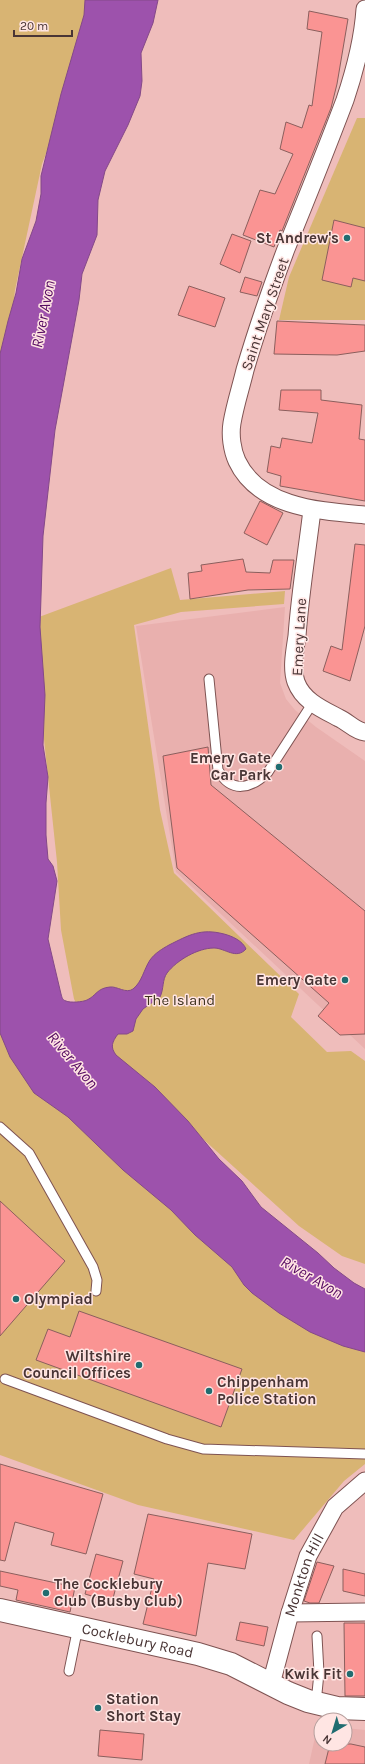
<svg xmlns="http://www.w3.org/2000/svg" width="365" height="1764" font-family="Karla,sans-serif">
	<rect width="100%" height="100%" fill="#efbdbb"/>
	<g fill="#e9b0ae">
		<polygon points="285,607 280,683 286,699 295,710 316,727 365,761 365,1049 176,872 136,626"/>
		<polygon points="318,1724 321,1724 321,1744 345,1744 345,1728 365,1730 365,1764 309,1764"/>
	</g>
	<g fill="#d8b473">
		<polygon points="0,0 92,0 66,101 42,164 15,290 0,427"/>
		<polygon points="357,118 365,118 365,320 279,320 289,277"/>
		<polygon points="171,568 180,600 285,591 284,604 181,612 134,625 160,810 174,873 299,994 291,1017 327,1052 351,1051 365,1061 365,1264 342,1256 299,1226 97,1043 74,999 61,930 57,862 37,673 39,617"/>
		<polygon points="0,1023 365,1342 365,1464 344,1481 294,1540 138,1505 0,1455"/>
	</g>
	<path fill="#9d52ac" stroke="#844988" d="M85,0h73l-5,23 -12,30 1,28 -2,15 -12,29 -23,46 -7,29 -1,35 -15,39 -3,26 -24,130 -12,106 -3,91 5,68 -2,50 5,32 -2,26v32l2,24 5,7 4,15 -9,58 13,55c1,3 1,6 5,7 4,2 17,1 21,-1 9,-4 10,-12 23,-13 7,-1 16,7 23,2 9,-7 11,-20 17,-29 5,-7 12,-11 19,-15 20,-10 32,-17 55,-11 8,2 19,7 22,15 -10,11 -21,-1 -32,-1 -16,0 -37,12 -47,25 -5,7 -3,16 -7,24l-17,12 -7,10 -3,12 -6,3h-9c-6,8 -8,13 -2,21l39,32 33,34 31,38 23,22 19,26 57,46 16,15 20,15 11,6v63l-22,-6 -33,-14 -31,-19 -27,-20 -8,-8 -12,-18 -37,-32 -24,-25 -48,-40 -55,-53 -34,-24 -24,-36 -10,-24v-679l8,-33 8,-28 6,-34 14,-38 5,-27v-18l20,-82 23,-79z"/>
	<g fill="#fa9493" stroke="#8b5f5d">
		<polygon points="309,11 348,19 337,84 331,108 282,231 280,230 274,247 243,235 260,190 275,194 293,154 280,149 286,122 302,128 309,105 312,106 322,32 307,29"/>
		<polygon points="334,220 365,228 365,281 353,278 351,287 322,280"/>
		<polygon points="232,234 251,241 240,273 220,264"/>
		<polygon points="245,277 262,282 257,296 240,292"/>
		<polygon points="189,286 225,298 215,327 178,315"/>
		<polygon points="277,321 365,325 365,351 337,355 274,354"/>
		<polygon points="281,390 321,390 321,400 362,405 359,439 365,440 365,501 280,486 281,476 267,472 271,446 280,448 282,438 312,443 318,413 279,410"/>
		<polygon points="260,501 283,513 267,545 244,533"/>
		<polygon points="355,544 365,545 365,626 350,681 323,671 331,646 342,650"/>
		<polygon points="243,559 246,572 270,573 273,560 294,560 290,589 248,590 190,599 188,573 202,571 201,565"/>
		<polygon points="208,747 211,785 365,911 365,1034 340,1035 318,1016 329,1003 177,868 163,756"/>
		<polygon points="0,1201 65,1261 0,1336"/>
		<polygon points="79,1311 242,1369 221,1427 36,1360 48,1329 70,1337"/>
		<polygon points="0,1464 103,1494 86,1554 51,1545 54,1533 15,1522 5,1561 0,1560"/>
		<polygon points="148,1514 252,1534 245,1569 208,1563 196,1636 143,1624 154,1579 134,1574"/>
		<polygon points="96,1554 123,1561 112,1602 85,1594"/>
		<polygon points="317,1562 334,1566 319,1603 310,1603 304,1601"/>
		<polygon points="343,1569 365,1574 365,1596 343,1591"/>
		<polygon points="0,1571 75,1587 70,1612 16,1600 18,1590 0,1586"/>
		<polygon points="240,1622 268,1627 264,1646 236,1640"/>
		<polygon points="344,1623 365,1623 365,1696 345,1696"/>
		<polygon points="100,1730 144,1734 142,1760 98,1756"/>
		<polygon points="330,1744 351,1744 365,1747 365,1764 325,1764"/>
	</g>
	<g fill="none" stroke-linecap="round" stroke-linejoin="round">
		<defs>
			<g id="service">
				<path d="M209,679l9,91c13,24 33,19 50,2l44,-68"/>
				<polyline points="0,1127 29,1153 93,1267 97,1280 96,1291"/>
				<polyline points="5,1379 167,1439 203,1449 365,1454"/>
				<polyline points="69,1671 78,1627"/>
				<polyline points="316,1703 319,1673 317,1636"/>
			</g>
			<g id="minor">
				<path d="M365,9c-2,31 -10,61 -20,91 -19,50 -39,100 -59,149 -15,40 -29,80 -41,121 -4,17 -10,35 -13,53 -2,12 0,27 5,38 22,47 84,50 128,54"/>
				<path d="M312,510c-5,42 -12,84 -15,126 -2,14 -6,32 -1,46 7,19 26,27 43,36 9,4 16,13 26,14"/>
				<polyline points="290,1613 365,1612"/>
				<path id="s1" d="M271,1684l19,-71 18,-57 27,-49 30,-26"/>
			</g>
			<g id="tertiary">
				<path id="s2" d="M0,1610l198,44 33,10 57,29 20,8 29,7 28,1"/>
			</g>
		</defs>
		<use href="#service" stroke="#7e5352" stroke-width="11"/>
		<use href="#minor" stroke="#7e5352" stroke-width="19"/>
		<use href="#tertiary" stroke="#7e5352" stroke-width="24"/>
		<use href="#service" stroke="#fff" stroke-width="9"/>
		<use href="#minor" stroke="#fff" stroke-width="17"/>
		<use href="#tertiary" stroke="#fff" stroke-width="22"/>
	</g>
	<g fill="#206c70" stroke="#ffe5e3" stroke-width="1.5">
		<circle cx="347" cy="238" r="4"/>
		<circle cx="279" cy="767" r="4"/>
		<circle cx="345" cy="980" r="4"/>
		<circle cx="16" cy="1299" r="4"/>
		<circle cx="139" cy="1365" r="4"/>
		<circle cx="209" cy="1391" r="4"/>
		<circle cx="46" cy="1593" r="4"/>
		<circle cx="350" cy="1674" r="4"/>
		<circle cx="98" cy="1708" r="4"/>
	</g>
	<g text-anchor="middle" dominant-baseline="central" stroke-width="3" stroke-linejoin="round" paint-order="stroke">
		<g font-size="15" font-weight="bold" fill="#493535" stroke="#ffe5e3" text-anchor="end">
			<text x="339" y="238">St Andrew's</text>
			<text x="271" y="758">Emery Gate<tspan x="271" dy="17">Car Park</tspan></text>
			<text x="337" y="980">Emery Gate</text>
			<text x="24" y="1299" text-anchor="start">Olympiad</text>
			<text x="131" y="1356">Wiltshire<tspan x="131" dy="17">Council Offices</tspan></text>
			<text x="217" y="1382" text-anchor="start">Chippenham<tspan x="217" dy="17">Police Station</tspan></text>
			<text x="54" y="1584" text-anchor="start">The Cocklebury<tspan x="54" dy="17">Club (Busby Club)</tspan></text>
			<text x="342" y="1674">Kwik Fit</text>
			<text x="106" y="1699" text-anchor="start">Station<tspan x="106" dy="17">Short Stay</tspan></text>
		</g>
		<g font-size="15" fill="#493535" stroke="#ffe5e3">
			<text transform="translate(265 314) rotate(-71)">Saint Mary Street</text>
			<text transform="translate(299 637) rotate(-87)">Emery Lane</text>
			<text stroke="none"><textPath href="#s1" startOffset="114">Monkton Hill</textPath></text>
			<text stroke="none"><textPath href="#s2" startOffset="141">Cocklebury Road</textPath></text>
		</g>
		<g font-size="15" fill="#3f331f" stroke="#ffe5e3">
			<text x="180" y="1000">The Island</text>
		</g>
		<g font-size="16" font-style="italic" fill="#560b62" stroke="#ffe5e3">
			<text transform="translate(43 314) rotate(-79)">River Avon</text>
			<text transform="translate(73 1060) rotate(50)">River Avon</text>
			<text transform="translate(312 1277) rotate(30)">River Avon</text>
		</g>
	</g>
	<g transform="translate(333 1732) rotate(218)"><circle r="19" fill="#ffe5e3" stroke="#b69f9d"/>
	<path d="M0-3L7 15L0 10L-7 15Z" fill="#206c70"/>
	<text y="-6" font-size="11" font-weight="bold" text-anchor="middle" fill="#493535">N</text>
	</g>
	<path d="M14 30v6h58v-6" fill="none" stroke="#493535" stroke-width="2"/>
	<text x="20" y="30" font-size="12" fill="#493535" stroke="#ffe5e3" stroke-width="3" paint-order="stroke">20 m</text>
</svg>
